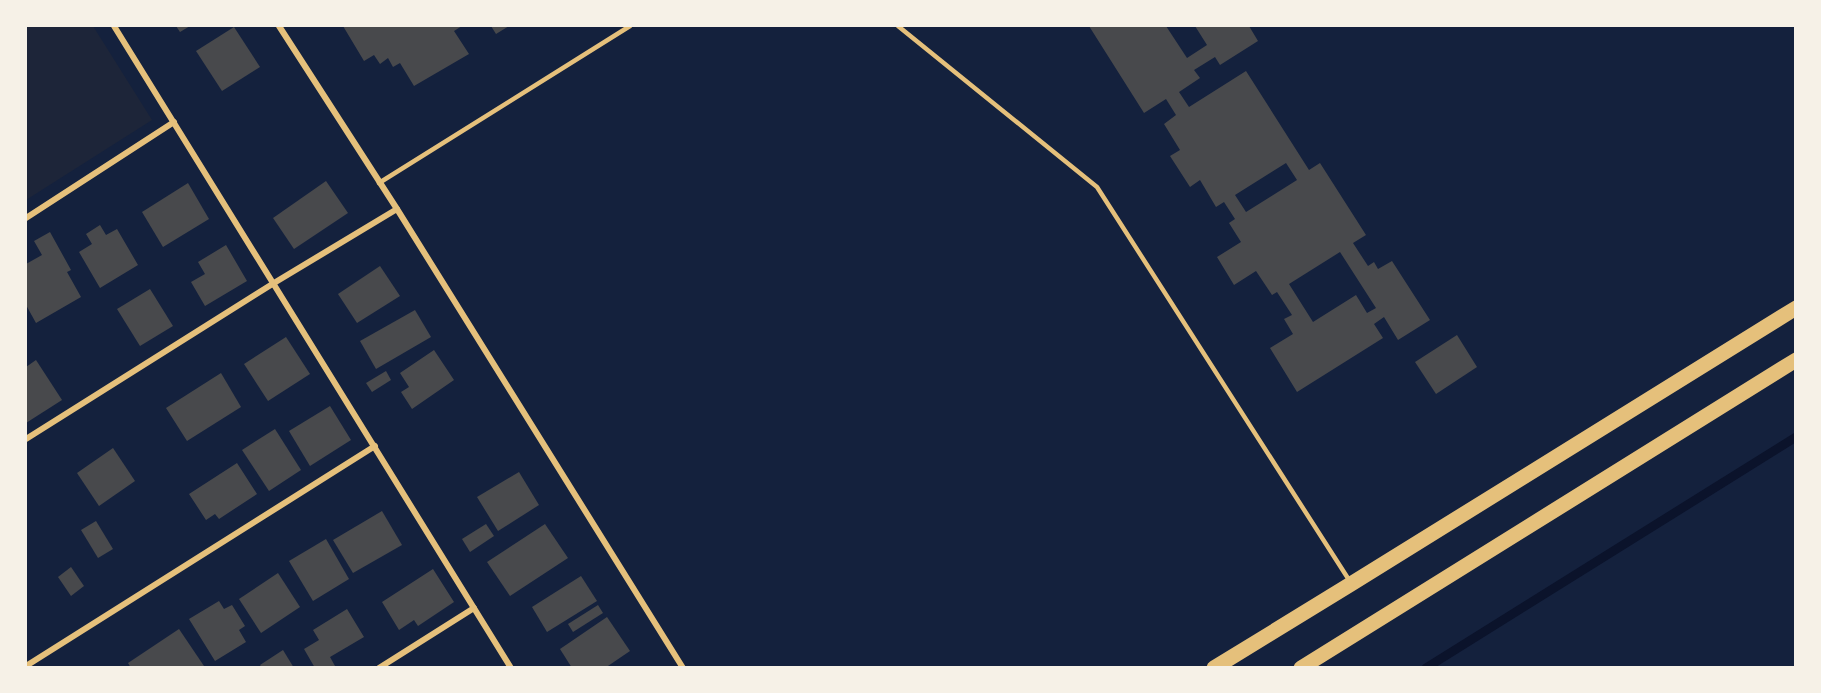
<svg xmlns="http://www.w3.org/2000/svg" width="1821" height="693" font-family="'Roboto Condensed',sans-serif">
	<rect width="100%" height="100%" fill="#14213d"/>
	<polygon fill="#1d2539" points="26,26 93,26 152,120 26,200"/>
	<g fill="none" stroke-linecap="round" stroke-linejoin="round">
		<polyline stroke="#0b132b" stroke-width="9" points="1426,668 1796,437"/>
	</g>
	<g fill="#48494c" fill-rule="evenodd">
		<polygon points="176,26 190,26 180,32"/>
		<polygon points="343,26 462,26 454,31 469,54 414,86 400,63 393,67 388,58 380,64 374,55 364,61"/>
		<polygon points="491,26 509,26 496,34"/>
		<path d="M1089,26h77l21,32 20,-13 -12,-19h54l9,15 -38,24 -5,-8 -21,13 6,8 -21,14 10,15 57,-36 63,99 11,-7 46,72 -13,8 15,23 6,-4 4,7 14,-8 38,59 -32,20 -14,-23 -10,7 9,14 -86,54 -27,-44 23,-14 -9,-15 8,-4 -15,-23 -5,3 -16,-24 -22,14 -17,-28 24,-15 -12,-19 6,-4 -11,-17 -8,5 -16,-27 -10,7 -20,-31 10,-6 -16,-26 12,-9 -10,-16 -22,14zM1286,163l11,17 -51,32 -11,-17zM1340,252l36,56 -9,5 -11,-18 -43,27 -24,-38z"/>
		<polygon points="234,27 260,67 222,91 196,51"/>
		<polygon points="326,181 348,213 294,249 273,218"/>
		<polygon points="188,183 209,219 163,247 142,212"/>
		<polygon points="100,225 106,235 117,229 138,265 100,288 79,252 92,244 86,234"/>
		<polygon points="50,232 71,270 67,272 81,297 36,323 26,305 26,264 42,255 34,241"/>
		<polygon points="226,245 247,281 205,306 191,282 205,274 198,262"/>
		<polygon points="380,266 400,296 357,323 338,294"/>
		<polygon points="150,289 173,326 140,346 117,309"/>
		<polygon points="415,310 431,337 376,369 360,341"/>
		<polygon points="1457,335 1477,367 1436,394 1415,362"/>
		<polygon points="286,337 310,374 268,401 244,364"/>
		<polygon points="434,350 454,380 412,409 401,392 409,387 400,373"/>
		<polygon points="36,360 62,400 26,423 26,367"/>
		<polygon points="386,371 391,380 372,392 366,383"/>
		<polygon points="221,373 241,407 187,441 166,408"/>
		<polygon points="330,406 351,440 310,466 289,431"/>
		<polygon points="275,429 301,470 269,491 242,450"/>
		<polygon points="113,448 135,481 99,506 77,473"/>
		<polygon points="237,463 257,494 219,519 215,514 206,520 189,494"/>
		<polygon points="519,472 539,505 498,531 477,497"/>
		<polygon points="382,511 402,545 353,573 333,540"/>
		<polygon points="96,521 113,549 98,558 81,530"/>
		<polygon points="486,524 494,536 470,552 462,539"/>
		<polygon points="545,524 568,558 510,596 487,562"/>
		<polygon points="326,539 349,579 313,601 289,561"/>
		<polygon points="71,567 84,586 71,596 58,577"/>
		<polygon points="433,569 454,602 418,626 414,620 399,630 382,602"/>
		<polygon points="278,573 300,607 261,633 239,599"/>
		<polygon points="581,576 597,601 547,632 532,607"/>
		<polygon points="219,601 224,609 232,605 245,626 239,630 246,642 215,661 189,619"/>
		<polygon points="598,605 603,613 573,632 568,624"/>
		<polygon points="347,609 364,637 330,657 335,666 332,668 315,668 304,649 319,640 313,630"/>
		<polygon points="607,617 630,651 605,668 572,668 560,649"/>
		<polygon points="179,629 204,666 201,668 131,668 128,663"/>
		<polygon points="283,650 294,668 262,668 260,665"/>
	</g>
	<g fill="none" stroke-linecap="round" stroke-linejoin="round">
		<g stroke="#e5c07b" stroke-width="4.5">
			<polyline points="898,26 1097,187 1351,583"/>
			<polyline points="379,183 630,26"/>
		</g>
		<g stroke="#e5c07b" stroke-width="6">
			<polyline points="114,26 511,668"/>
			<polyline points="279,26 397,209 683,668"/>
			<polyline points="26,218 174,122"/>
			<polyline points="26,439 274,283 397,209"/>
			<polyline points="26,666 375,446"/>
			<polyline points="379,668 474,608"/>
		</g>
		<g stroke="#e5c07b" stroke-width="15">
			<polyline points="1214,668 1351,584 1796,308"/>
			<polyline points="1301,668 1796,360"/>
		</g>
	</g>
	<rect width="1821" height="693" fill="none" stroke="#f6f1e7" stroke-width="54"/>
</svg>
